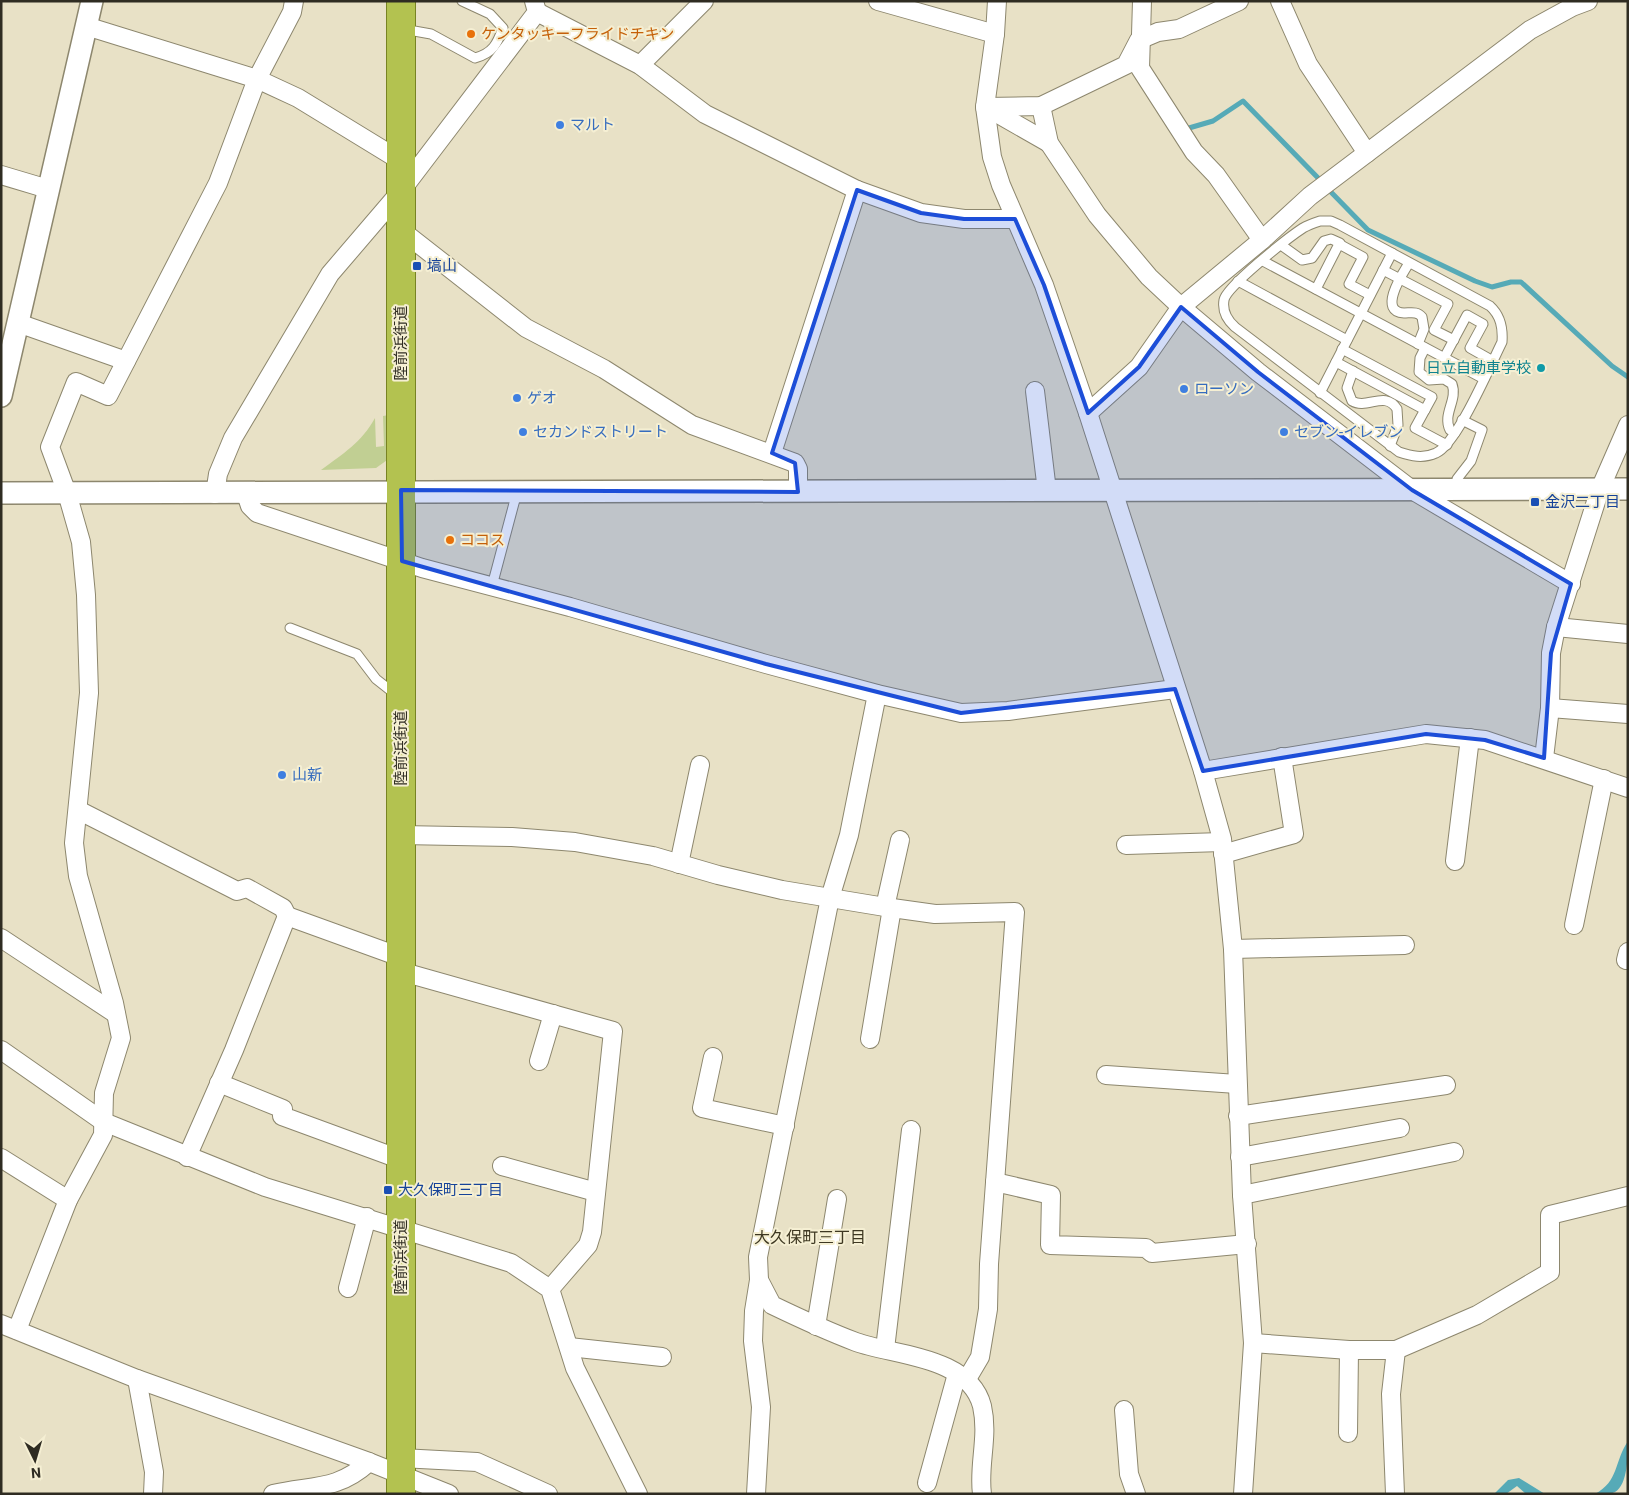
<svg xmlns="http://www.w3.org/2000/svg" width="1629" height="1495" font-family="Roboto,'Noto Sans JP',sans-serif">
	<rect width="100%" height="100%" fill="#e8e1c6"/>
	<path fill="#c1cf93" d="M389,415l1,43 -14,10 -55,2c23,-17 40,-27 54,-52l1,29 8,-1 -1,-30z"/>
	<g fill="#56aab7">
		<path d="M1628,1441c0,13 0,44 -13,51 -5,3 -14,2 -20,2 24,-13 19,-32 33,-53z"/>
		<polygon points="1519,1478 1545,1494 1526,1494 1517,1486 1506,1494 1494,1494 1508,1480"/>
	</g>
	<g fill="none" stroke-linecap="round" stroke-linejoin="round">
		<g stroke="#56aab7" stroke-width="5">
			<polyline points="1189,128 1213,121 1243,101 1322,182"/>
			<polyline points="1327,188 1368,230 1475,281 1492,287 1511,282 1521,282 1612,366 1628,377"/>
		</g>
		<defs>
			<g id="service">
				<path d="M403,29l28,5 44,24c18,-5 22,-14 28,-30l-13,-14 -28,-13"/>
				<path d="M1320,221h11l9,4 150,81c11,10 13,22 12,36 -12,24 -45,102 -66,111 -13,6 -25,3 -37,-1l-164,-125c-8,-7 -13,-15 -11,-27 2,-13 65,-63 79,-72 5,-3 11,-5 17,-7z"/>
				<polyline points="1281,245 1302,260 1312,258 1324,241 1331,239 1340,243"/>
				<polyline points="1263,261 1484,379"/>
				<path d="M1409,263c-6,10 -32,49 -5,50 7,0 13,-2 18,4l2,12 -6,15"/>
				<polyline points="1383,270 1448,304 1434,330 1454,340"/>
				<polyline points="1238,281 1347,340"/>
				<polyline points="1316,289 1339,244 1363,257 1349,284 1370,295"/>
				<path d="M1425,348l-5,10 -1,14 10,8 15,-1 8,5c6,16 -10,30 -2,46l5,3"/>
				<polyline points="1342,349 1432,397 1415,428 1447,445"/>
				<polyline points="1444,358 1467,315 1483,324 1470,348 1493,361"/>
				<polyline points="1336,362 1425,410"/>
				<path d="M1353,371l-6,17 5,13c15,9 33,-11 45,8l1,16 -8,21"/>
				<polyline points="1320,393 1392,253"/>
				<polyline points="1459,490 1457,479 1471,461 1482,430 1462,420"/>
				<polyline points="492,586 517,492"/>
				<polyline points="290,628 357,654 376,679 395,694"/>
			</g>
			<g id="minor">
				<polyline points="878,1 995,34"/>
				<polyline points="997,1 995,34 985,107 992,157 1001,185 1044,285 1088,413 1203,771 1222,839 1233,949 1242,1195 1253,1343 1243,1494"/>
				<polyline points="1142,1 1140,68 1194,152 1216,175 1262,240"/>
				<polyline points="1280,1 1308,64 1367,153"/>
				<polyline points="537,12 640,65 705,114 857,190"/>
				<polyline points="86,26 257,79 298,98 401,161"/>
				<polyline points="640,65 704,1"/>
				<polyline points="1041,106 1049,143 1097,215 1149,277 1181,307 1258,372 1412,490 1571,584"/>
				<polyline points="985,107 1041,106 1126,65 1139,40 1158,32 1179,29 1239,1"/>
				<polyline points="986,107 1049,143"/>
				<polyline points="1,175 48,189"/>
				<polyline points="401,230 526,328 604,369 692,425 795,463 798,469 798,492"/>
				<polyline points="18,323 126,361"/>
				<polyline points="1035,391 1047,491"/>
				<polyline points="1088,413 1139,367 1181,307 1262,240 1310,196 1530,30 1572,7 1588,1"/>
				<polyline points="772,453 857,190 921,213 964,219 1015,219"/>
				<polyline points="215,494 218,474 233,438 330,274 401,191 537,12 534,1"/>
				<polyline points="246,494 250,506 257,513 422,568 570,607 766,664 877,694 961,713 1008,711 1175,689"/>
				<polyline points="1556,627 1628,634"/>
				<path d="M877,694l-28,141 -19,63 -72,359 1,23 13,25c27,13 55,26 84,37 39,14 113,14 126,64 7,31 -4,59 0,88"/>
				<polyline points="1550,708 1628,714"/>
				<polyline points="1544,758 1550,708 1551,653 1556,627 1600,489 1628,425"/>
				<polyline points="1203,771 1426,734 1485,740 1628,788"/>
				<polyline points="78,810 237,891 247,888 283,908 287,916"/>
				<polyline points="401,835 512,837 575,842 653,856 718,875 782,890 885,907 935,914 1015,912 989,1264 988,1309 980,1357 967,1379"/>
				<polyline points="1126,845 1222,842"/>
				<polyline points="1223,854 1294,834 1282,757"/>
				<polyline points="1455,861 1470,738"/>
				<polyline points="679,864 700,765"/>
				<polyline points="885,907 900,840"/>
				<polyline points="1574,925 1604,779"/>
				<polyline points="1,938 116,1014"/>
				<polyline points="1233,949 1405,945"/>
				<polyline points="1626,960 1628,952"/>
				<polyline points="403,972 613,1031 592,1232 588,1245 550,1289"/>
				<polyline points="870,1039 892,908"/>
				<polyline points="1,1050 104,1122 265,1187 511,1263 550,1289 575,1368 638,1494"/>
				<polyline points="713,1057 702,1108 785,1126"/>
				<polyline points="539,1061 553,1014"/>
				<polyline points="1106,1075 1237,1084"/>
				<polyline points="219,1083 283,1109 282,1116 402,1160"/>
				<polyline points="1238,1116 1446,1085"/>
				<polyline points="187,1157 234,1050 287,916 403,958"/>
				<polyline points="1240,1157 1400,1128"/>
				<polyline points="1,1158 68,1200"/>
				<polyline points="502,1166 596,1192"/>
				<polyline points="995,1182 1051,1195 1050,1245 1146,1248 1152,1253 1247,1244"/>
				<polyline points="1242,1195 1454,1152"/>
				<polyline points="348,1288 367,1217"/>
				<polyline points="1,1324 137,1379 369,1462 449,1494"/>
				<polyline points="816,1326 837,1199"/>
				<polyline points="17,1330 68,1200 103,1135 104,1093 121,1038 114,1003 78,876 74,843 89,693 86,595 81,542 67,493 50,447 76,382 108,396 218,183 257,79 292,12 294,1"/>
				<polyline points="1253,1343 1349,1350 1396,1350 1477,1315 1550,1272 1550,1215 1628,1196"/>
				<polyline points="569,1347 662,1357"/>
				<polyline points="885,1349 911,1130"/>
				<polyline points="137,1379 154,1472 153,1494"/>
				<polyline points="1124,1410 1129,1474 1136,1494"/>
				<polyline points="1348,1433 1349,1350"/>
				<polyline points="401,1458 477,1462 548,1494"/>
				<polyline points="927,1483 957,1374"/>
				<path d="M273,1494c39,-9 64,-3 96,-32"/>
				<polyline points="756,1494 761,1407 753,1341 754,1311 759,1280"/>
				<polyline points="1395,1494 1391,1394 1396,1350"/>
			</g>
			<g id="tertiary">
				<polyline points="1,396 92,1"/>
				<polyline points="1,493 1628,489"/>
			</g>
			<polyline id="trunk" points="401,1494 401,1"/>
		</defs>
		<use href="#service" stroke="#8d876e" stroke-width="11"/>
		<use href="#minor" stroke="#8d876e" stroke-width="20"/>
		<use href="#tertiary" stroke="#8d876e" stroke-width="24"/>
		<use href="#trunk" stroke="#788323" stroke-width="30"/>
		<use href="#service" stroke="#fff" stroke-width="9"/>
		<use href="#minor" stroke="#fff" stroke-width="18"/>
		<use href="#tertiary" stroke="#fff" stroke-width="21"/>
		<use href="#trunk" stroke="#b3c250" stroke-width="28"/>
	</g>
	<path fill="#1d4ed8" fill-opacity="0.2" stroke="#1d4ed8" stroke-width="4" stroke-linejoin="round" d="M857,190l64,23 43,6h51l29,66 44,128 51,-46 42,-60 77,65 154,118 159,94 -20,69 -7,105 -59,-18 -59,-6 -223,37 -28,-82 -214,24 -195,-49 -364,-103 -1,-71 397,2 -3,-29 -23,-10z"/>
	<g fill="#e8710a" stroke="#f5efd3" stroke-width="2">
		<circle cx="471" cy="34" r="5"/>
		<circle cx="450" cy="540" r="5"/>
	</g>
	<g fill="#3f7fe0" stroke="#f5efd3" stroke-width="2">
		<circle cx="560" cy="125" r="5"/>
		<circle cx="1184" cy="389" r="5"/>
		<circle cx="517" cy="398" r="5"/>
		<circle cx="523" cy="432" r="5"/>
		<circle cx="1284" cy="432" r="5"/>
		<circle cx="282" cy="775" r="5"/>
	</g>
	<g fill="#1a4fb4" stroke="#f5efd3" stroke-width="2">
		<rect x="412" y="261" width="10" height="10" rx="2.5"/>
		<rect x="1530" y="497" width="10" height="10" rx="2.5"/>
		<rect x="383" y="1185" width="10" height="10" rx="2.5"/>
	</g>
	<circle fill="#0f9aa8" stroke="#f5efd3" stroke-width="2" cx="1541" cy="368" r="5"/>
	<g text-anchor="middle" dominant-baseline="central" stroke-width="4" stroke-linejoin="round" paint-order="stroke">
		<g font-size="15" fill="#c56008" stroke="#f5efd3" text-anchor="start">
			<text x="481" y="34">ケンタッキーフライドチキン</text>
			<text x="460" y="540">ココス</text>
		</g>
		<g font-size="15" fill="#366cbe" stroke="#f5efd3" text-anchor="start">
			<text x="570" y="125">マルト</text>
			<text x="1194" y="389">ローソン</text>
			<text x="527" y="398">ゲオ</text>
			<text x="533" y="432">セカンドストリート</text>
			<text x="1294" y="432">セブン-イレブン</text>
			<text x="292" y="775">山新</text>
		</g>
		<g font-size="15" fill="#164399" stroke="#f5efd3" text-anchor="start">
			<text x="427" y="266">塙山</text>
			<text x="1545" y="502">金沢二丁目</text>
			<text x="398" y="1190">大久保町三丁目</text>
		</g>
		<g font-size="15" fill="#2f2c22" stroke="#f5efd3">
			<text transform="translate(401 343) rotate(-90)">陸前浜街道</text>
			<text transform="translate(401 748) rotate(-90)">陸前浜街道</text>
			<text transform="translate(401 1257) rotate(-90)">陸前浜街道</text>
		</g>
		<g font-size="15" fill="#0d838f" stroke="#f5efd3" text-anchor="end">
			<text x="1531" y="368">日立自動車学校</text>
		</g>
		<g font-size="16" fill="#3e3822" stroke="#f5efd3">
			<text x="810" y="1237">大久保町三丁目</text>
		</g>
	</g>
	<rect width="1629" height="1495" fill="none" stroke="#2f2c22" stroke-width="5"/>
	<g transform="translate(35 1460) rotate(175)" stroke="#f5efd3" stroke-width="4" paint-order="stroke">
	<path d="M0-4L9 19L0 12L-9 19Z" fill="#2f2c22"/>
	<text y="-8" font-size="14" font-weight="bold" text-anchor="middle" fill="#2f2c22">N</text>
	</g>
</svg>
